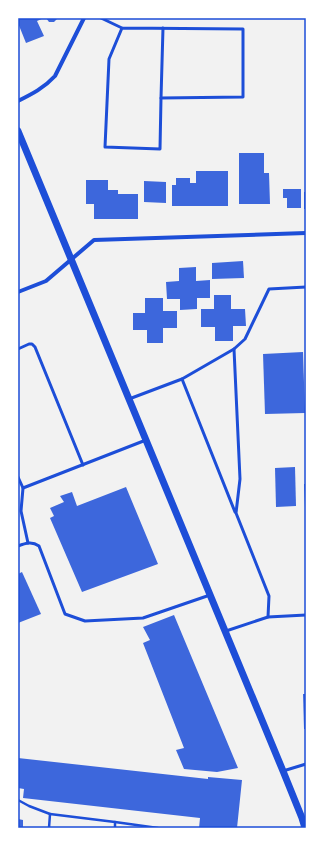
<svg xmlns="http://www.w3.org/2000/svg" width="324" height="846" font-family="'Space Grotesk',sans-serif">
	<rect width="100%" height="100%" fill="#f2f2f2"/>
	<g fill="#3d67dc">
		<polygon points="18,18 44,18 37,21 44,36 26,43 18,23"/>
		<polygon points="46,18 58,18 54,22 49,22"/>
		<polygon points="239,153 264,153 264,173 269,173 270,204 239,204"/>
		<polygon points="196,171 228,171 228,206 172,206 172,185 176,185 176,178 190,178 190,183 196,183"/>
		<polygon points="86,180 108,180 108,190 118,190 118,194 138,194 138,219 94,219 94,204 86,204"/>
		<polygon points="144,181 166,182 166,203 144,202"/>
		<polygon points="283,189 301,189 301,208 287,208 287,198 283,198"/>
		<rect x="304" y="192" width="2" height="17"/>
		<polygon points="243,261 244,278 212,279 212,263"/>
		<polygon points="196,267 196,281 210,280 210,298 197,298 197,309 180,310 180,299 167,299 166,282 179,281 179,268"/>
		<polygon points="214,295 231,295 231,309 245,309 246,326 233,326 233,341 215,341 215,327 201,327 201,309 214,309"/>
		<polygon points="145,298 163,298 163,311 177,311 177,328 163,328 163,343 147,343 147,330 133,330 133,313 145,313"/>
		<polygon points="303,352 305,413 265,414 263,354"/>
		<polygon points="295,467 296,506 276,507 275,468"/>
		<polygon points="304,484 306,484 306,507 305,507"/>
		<polygon points="126,487 158,564 82,592 50,518 54,516 50,508 64,502 60,496 72,492 77,506"/>
		<polygon points="22,572 41,614 18,623 18,574"/>
		<polygon points="174,615 238,768 217,772 184,769 176,750 184,748 143,643 150,640 143,627"/>
		<polygon points="303,694 306,694 306,729 304,729"/>
		<polygon points="18,758 208,779 208,777 242,780 237,828 199,828 200,818 23,798 24,789 18,788"/>
		<polygon points="18,819 23,820 23,828 18,828"/>
	</g>
	<g fill="none" stroke-linecap="round" stroke-linejoin="round">
		<g stroke="#1d4ed8" stroke-width="2.5">
			<polyline points="18,800 29,806 50,814"/>
			<polyline points="115,822 158,828"/>
			<polyline points="49,828 50,814 115,822 115,828"/>
		</g>
		<g stroke="#1d4ed8" stroke-width="3">
			<polyline points="101,18 122,28 243,29 243,97 161,98 160,149 105,147 109,59 122,28"/>
			<polyline points="161,98 163,28"/>
			<polyline points="18,349 29,344 32,344 35,347 83,465"/>
			<polyline points="234,349 240,479 236,513 269,596 268,617"/>
			<polyline points="182,379 234,349 245,339 269,289 306,287"/>
			<polyline points="129,399 182,379 235,512"/>
			<polyline points="18,477 23,488 146,440"/>
			<polyline points="23,488 21,511 28,543"/>
			<path d="M18,546c8,-3 14,-5 21,0l26,68 20,7 58,-3 67,-23"/>
			<polyline points="226,631 268,617 306,615"/>
			<polyline points="283,771 306,764"/>
		</g>
		<g stroke="#1d4ed8" stroke-width="4">
			<path d="M18,101c14,-7 26,-13 37,-25l29,-58"/>
			<polyline points="18,292 46,281 94,240 306,233"/>
		</g>
		<polyline stroke="#1d4ed8" stroke-width="7" points="18,131 283,771 302,818 305,828"/>
	</g>
	<rect width="324" height="846" fill="none" stroke="#ffffff" stroke-width="38"/>
	<rect x="19" y="19" width="286" height="808" fill="none" stroke="#1d4ed8" stroke-width="1.5"/>
</svg>
